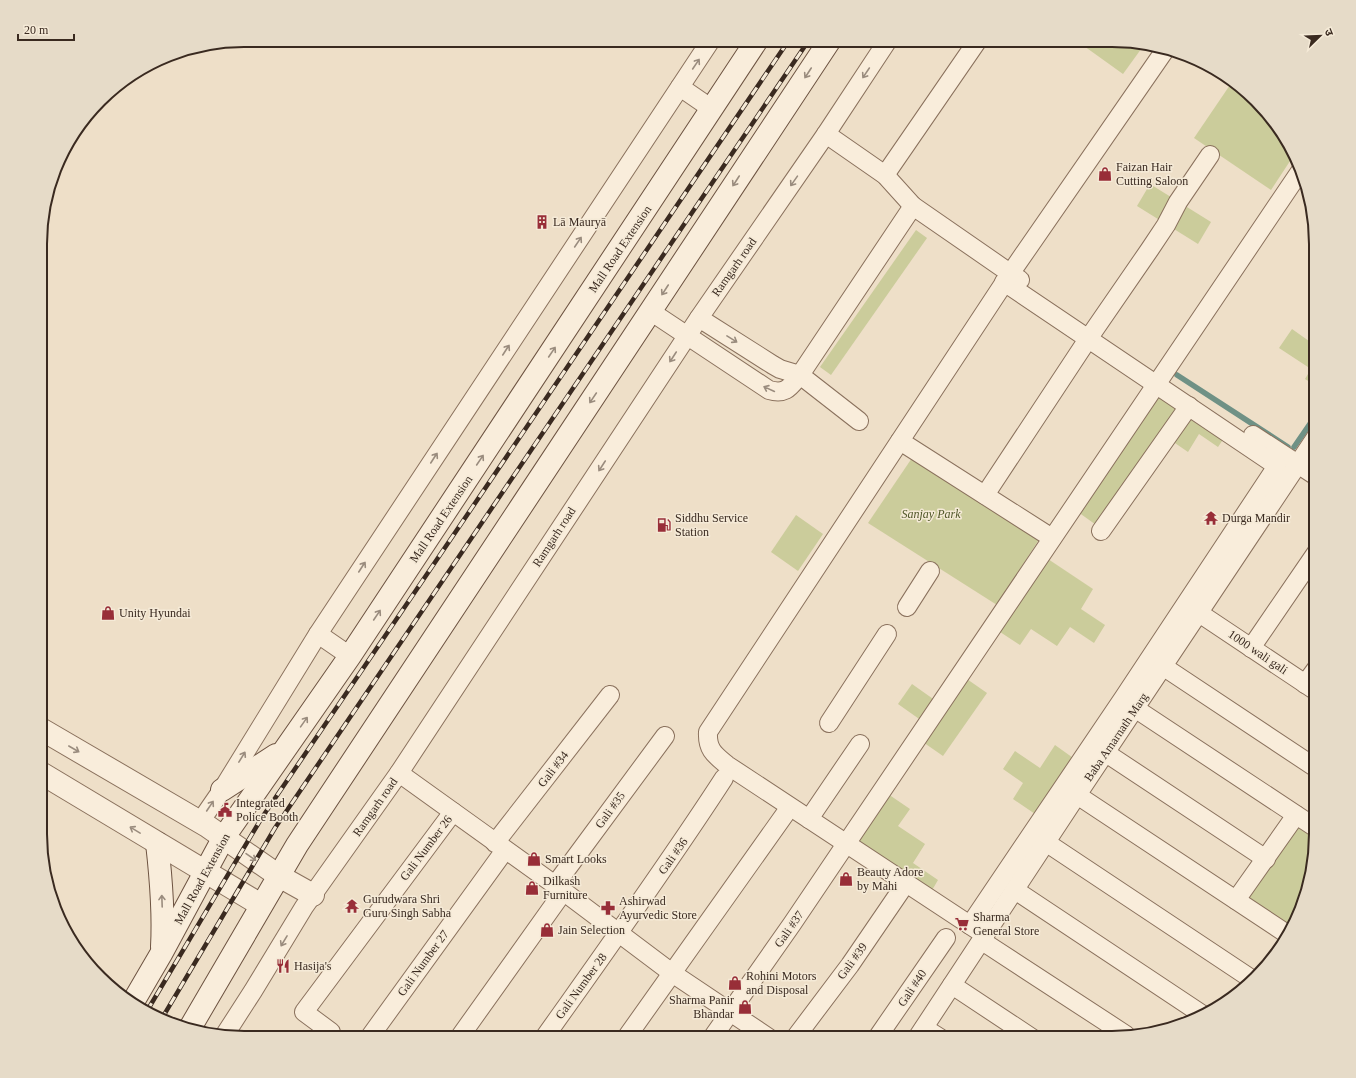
<svg xmlns="http://www.w3.org/2000/svg" width="1356" height="1078" font-family="'Times New Roman','Noto Sans Devanagari',serif">
	<rect width="100%" height="100%" fill="#eedfc8"/>
	<g fill="#cbcc9b">
		<polygon points="1078,40 1125,40 1144,45 1123,74 1077,41"/>
		<polygon points="1232,82 1247,91 1274,120 1294,155 1271,190 1194,138"/>
		<polygon points="1150,184 1211,222 1198,244 1137,206"/>
		<polygon points="916,230 927,238 831,375 820,367"/>
		<polygon points="1292,329 1316,346 1316,386 1305,379 1311,369 1279,348"/>
		<polygon points="1159,394 1180,408 1099,527 1078,512"/>
		<polygon points="1190,415 1224,438 1218,447 1199,434 1188,452 1172,441"/>
		<polygon points="914,455 1040,538 997,605 868,523"/>
		<polygon points="796,515 823,534 798,571 771,552"/>
		<polygon points="1042,555 1093,589 1081,609 1105,625 1094,643 1070,627 1057,646 1031,629 1020,645 994,628"/>
		<polygon points="964,677 987,693 943,756 920,740"/>
		<polygon points="912,684 936,701 922,721 898,704"/>
		<polygon points="1055,745 1076,760 1038,816 1013,799 1023,783 1003,769 1015,751 1040,768"/>
		<polygon points="888,794 910,809 898,826 925,844 913,863 938,880 931,892 856,840"/>
		<polygon points="1294,825 1316,839 1316,848 1300,912 1291,928 1247,898"/>
	</g>
	<g fill="none" stroke-linecap="round" stroke-linejoin="round">
		<g stroke="#6f9185" stroke-width="5.5">
			<polyline points="1177,375 1288,447"/>
			<polyline points="1294,447 1316,415"/>
		</g>
		<defs>
			<g id="minor">
				<polyline points="680,87 712,109"/>
				<polyline points="826,134 885,175 913,206"/>
				<polyline points="885,175 978,40"/>
				<path d="M650,311l119,79c17,5 21,-3 31,-15l113,-169 107,74"/>
				<polyline points="699,318 773,365 780,369 800,375 859,421"/>
				<polyline points="1253,435 1316,476"/>
				<polyline points="900,441 1052,538"/>
				<polyline points="985,495 1088,339 1150,249 1166,225 1178,202 1210,155"/>
				<polyline points="1101,531 1189,406"/>
				<polyline points="907,607 930,571"/>
				<polyline points="1199,613 1316,691"/>
				<polyline points="318,634 350,656"/>
				<polyline points="1251,648 1316,553"/>
				<polyline points="1164,667 1316,768"/>
				<polyline points="1305,684 1316,669"/>
				<polyline points="1136,709 1316,828"/>
				<polyline points="829,723 887,634"/>
				<polyline points="1106,753 1266,859"/>
				<polyline points="399,773 555,885 672,973 769,1038"/>
				<polyline points="1077,795 1287,934"/>
				<polyline points="809,819 860,744"/>
				<polyline points="200,822 222,790 318,634 711,40"/>
				<polyline points="495,843 610,695"/>
				<polyline points="1047,843 1253,980"/>
				<polyline points="555,885 665,736"/>
				<polyline points="1015,890 1203,1015"/>
				<polyline points="1236,900 1296,815"/>
				<polyline points="970,925 1124,697 1277,466 1004,282"/>
				<path d="M985,935l-258,-170c-12,-10 -20,-15 -19,-33l302,-458 155,-224"/>
				<polyline points="982,941 1126,1035"/>
				<polyline points="952,985 1032,1038"/>
				<polyline points="924,1028 940,1038"/>
				<polyline points="331,1032 304,1012 453,812"/>
				<polyline points="224,1036 253,991 304,907 399,773 699,318 826,134 888,40"/>
				<polyline points="369,1038 505,850"/>
				<polyline points="459,1038 563,892"/>
				<path d="M544,1038c61,-86 123,-172 180,-260"/>
				<polyline points="626,1038 785,814"/>
				<polyline points="712,1038 792,924 1301,170"/>
				<polyline points="795,1038 850,965 906,883"/>
				<polyline points="877,1038 946,938"/>
				<polyline points="917,1038 1077,795 1316,437"/>
			</g>
			<g id="tertiary">
				<polyline points="41,729 207,826 279,876 313,895"/>
				<polyline points="41,773 261,905"/>
			</g>
			<g id="secondary">
				<polyline points="222,790 276,755"/>
				<path d="M157,843c4,35 7,69 5,104"/>
				<polyline points="133,1002 161,954 224,837 350,656 757,40"/>
				<polyline points="190,1028 297,845 830,40"/>
			</g>
		</defs>
		<use href="#minor" stroke="#8a715d" stroke-width="20"/>
		<use href="#tertiary" stroke="#8a715d" stroke-width="24"/>
		<use href="#secondary" stroke="#6c5240" stroke-width="24"/>
		<use href="#minor" stroke="#f9eddb" stroke-width="18"/>
		<use href="#tertiary" stroke="#f9eddb" stroke-width="22"/>
		<use href="#secondary" stroke="#f9eddb" stroke-width="22"/>
		<defs>
			<g id="rail">
				<polyline points="147,1011 261,819 789,40"/>
				<polyline points="161,1020 275,828 809,40"/>
			</g>
		</defs>
		<use href="#rail" stroke="#3a2a20" stroke-width="4.5"/>
		<use href="#rail" stroke="#f5ead7" stroke-width="3" stroke-dasharray="9" stroke-linecap="butt"/>
	</g>
	<defs><path id="oneway-shaft" d="M-6 0H5M1.5-3L5.5 0L1.5 3" fill="none" stroke-width="1.6" stroke-linecap="round" stroke-linejoin="round"/></defs>
	<g stroke="#9a8c7e">
		<use href="#oneway-shaft" transform="translate(696 64) rotate(-56)"/>
		<use href="#oneway-shaft" transform="translate(808 73) rotate(123)"/>
		<use href="#oneway-shaft" transform="translate(866 73) rotate(124)"/>
		<use href="#oneway-shaft" transform="translate(736 181) rotate(123)"/>
		<use href="#oneway-shaft" transform="translate(794 181) rotate(125)"/>
		<use href="#oneway-shaft" transform="translate(578 242) rotate(-56)"/>
		<use href="#oneway-shaft" transform="translate(665 290) rotate(123)"/>
		<use href="#oneway-shaft" transform="translate(732 339) rotate(32)"/>
		<use href="#oneway-shaft" transform="translate(506 350) rotate(-57)"/>
		<use href="#oneway-shaft" transform="translate(552 352) rotate(-56)"/>
		<use href="#oneway-shaft" transform="translate(673 357) rotate(123)"/>
		<use href="#oneway-shaft" transform="translate(769 389) rotate(-155)"/>
		<use href="#oneway-shaft" transform="translate(593 398) rotate(124)"/>
		<use href="#oneway-shaft" transform="translate(434 458) rotate(-57)"/>
		<use href="#oneway-shaft" transform="translate(480 460) rotate(-56)"/>
		<use href="#oneway-shaft" transform="translate(602 466) rotate(123)"/>
		<use href="#oneway-shaft" transform="translate(362 567) rotate(-57)"/>
		<use href="#oneway-shaft" transform="translate(377 615) rotate(-56)"/>
		<use href="#oneway-shaft" transform="translate(304 722) rotate(-55)"/>
		<use href="#oneway-shaft" transform="translate(74 749) rotate(30)"/>
		<use href="#oneway-shaft" transform="translate(242 757) rotate(-58)"/>
		<use href="#oneway-shaft" transform="translate(210 806) rotate(-56)"/>
		<use href="#oneway-shaft" transform="translate(135 830) rotate(-149)"/>
		<use href="#oneway-shaft" transform="translate(251 857) rotate(35)"/>
		<use href="#oneway-shaft" transform="translate(162 901) rotate(-92)"/>
		<use href="#oneway-shaft" transform="translate(284 941) rotate(121)"/>
	</g>
	<defs>
		<symbol id="shop-bare" viewBox="-9 -9 18 18"><path d="M-5-2.5h2.3a2.7 3.5 0 0 1 5.4 0H5L5.5 6h-11ZM-1.5-2.5h3a1.5 2.3 0 0 0-3 0Z" fill="#982e38" stroke="#f5ead7" stroke-width="2.5" paint-order="stroke"/></symbol>
		<symbol id="building-bare" viewBox="-9 -9 18 18"><path d="M-4-6H4V6H1V3H-1V6H-4ZM-2.5-4.3h1.7v1.8h-1.7ZM.8-4.3h1.7v1.8H.8ZM-2.5-1h1.7V.8h-1.7ZM.8-1h1.7V.8H.8Z" fill="#982e38" stroke="#f5ead7" stroke-width="2.5" paint-order="stroke"/></symbol>
		<symbol id="temple-bare" viewBox="-9 -9 18 18"><path d="M0-6L5-2H3V0L6.5 2.5H4V6H1.5V3h-3V6H-4V2.5H-6.5L-3 0V-2H-5Z" fill="#982e38" stroke="#f5ead7" stroke-width="2.5" paint-order="stroke"/></symbol>
		<symbol id="fuel-bare" viewBox="-9 -9 18 18"><path d="M-5.5-6h7V0h2V4h1.3V-2.5L3-4.5l.8-.8L6-3V5H2.5V1h-1V6h-7ZM-4.2-4.7v3.2H.2V-4.7Z" fill="#982e38" stroke="#f5ead7" stroke-width="2.5" paint-order="stroke"/></symbol>
		<symbol id="civic-bare" viewBox="-9 -9 18 18"><path d="M-.6-6.5H3V-4.5H.6V-3L4-1V1h2V6H-6V1h2V-1L-.6-3ZM-1.2 2.5V6h2.4V2.5Z" fill="#982e38" stroke="#f5ead7" stroke-width="2.5" paint-order="stroke"/></symbol>
		<symbol id="pharmacy-bare" viewBox="-9 -9 18 18"><path d="M-2-6h4v4h4v4h-4v4h-4v-4h-4v-4h4Z" fill="#982e38" stroke="#f5ead7" stroke-width="2.5" paint-order="stroke"/></symbol>
		<symbol id="supermarket-bare" viewBox="-9 -9 18 18"><path d="M-6-5.5h2.5l.6 2H6L4.5 2H-2.5L-4.4-4H-6ZM-1.5 3.2a1.3 1.3 0 1 0 .1 0ZM3 3.2a1.3 1.3 0 1 0 .1 0Z" fill="#982e38" stroke="#f5ead7" stroke-width="2.5" paint-order="stroke"/></symbol>
		<symbol id="restaurant-bare" viewBox="-9 -9 18 18"><path d="M-5-6h1v4h1v-4h1v4h1v-4h1v5L-1.5 .5V6h-2V.5L-5-1ZM5-6V6H3V1.5H1.5Q1.5-4 5-6Z" fill="#982e38" stroke="#f5ead7" stroke-width="2.5" paint-order="stroke"/></symbol>
	</defs>
	<g fill-rule="evenodd">
		<use href="#shop-bare" x="1095" y="164" width="20" height="20"/>
		<use href="#building-bare" x="532" y="212" width="20" height="20"/>
		<use href="#temple-bare" x="1201" y="508" width="20" height="20"/>
		<use href="#fuel-bare" x="654" y="515" width="20" height="20"/>
		<use href="#shop-bare" x="98" y="603" width="20" height="20"/>
		<use href="#civic-bare" x="215" y="800" width="20" height="20"/>
		<use href="#shop-bare" x="524" y="849" width="20" height="20"/>
		<use href="#shop-bare" x="836" y="869" width="20" height="20"/>
		<use href="#shop-bare" x="522" y="878" width="20" height="20"/>
		<use href="#temple-bare" x="342" y="896" width="20" height="20"/>
		<use href="#pharmacy-bare" x="598" y="898" width="20" height="20"/>
		<use href="#supermarket-bare" x="952" y="914" width="20" height="20"/>
		<use href="#shop-bare" x="537" y="920" width="20" height="20"/>
		<use href="#restaurant-bare" x="273" y="956" width="20" height="20"/>
		<use href="#shop-bare" x="725" y="973" width="20" height="20"/>
		<use href="#shop-bare" x="735" y="997" width="20" height="20"/>
	</g>
	<g text-anchor="middle" dominant-baseline="central" stroke-width="3" stroke-linejoin="round" paint-order="stroke">
		<g font-size="12" fill="#3a2a20" stroke="#f5ead7" text-anchor="start">
			<text x="1116" y="167">Faizan Hair<tspan x="1116" dy="14">Cutting Saloon</tspan></text>
			<text x="553" y="222">Lā Mauryā</text>
			<text x="675" y="518">Siddhu Service<tspan x="675" dy="14">Station</tspan></text>
			<text x="1222" y="518">Durga Mandir</text>
			<text x="119" y="613">Unity Hyundai</text>
			<text x="236" y="803">Integrated<tspan x="236" dy="14">Police Booth</tspan></text>
			<text x="545" y="859">Smart Looks</text>
			<text x="857" y="872">Beauty Adore<tspan x="857" dy="14">by Mahi</tspan></text>
			<text x="543" y="881">Dilkash<tspan x="543" dy="14">Furniture</tspan></text>
			<text x="363" y="899">Gurudwara Shri<tspan x="363" dy="14">Guru Singh Sabha</tspan></text>
			<text x="619" y="901">Ashirwad<tspan x="619" dy="14">Ayurvedic Store</tspan></text>
			<text x="973" y="917">Sharma<tspan x="973" dy="14">General Store</tspan></text>
			<text x="558" y="930">Jain Selection</text>
			<text x="294" y="966">Hasija's</text>
			<text x="746" y="976">Rohini Motors<tspan x="746" dy="14">and Disposal</tspan></text>
			<text x="734" y="1000" text-anchor="end">Sharma Panir<tspan x="734" dy="14">Bhandar</tspan></text>
		</g>
		<g font-size="12" fill="#3a2a20" stroke="#f5ead7">
			<text transform="translate(620 249) rotate(-56)">Mall Road Extension</text>
			<text transform="translate(734 267) rotate(-55)">Ramgarh road</text>
			<text transform="translate(441 519) rotate(-56)">Mall Road Extension</text>
			<text transform="translate(554 537) rotate(-57)">Ramgarh road</text>
			<text transform="translate(1258 652) rotate(34)">1000 wali gali</text>
			<text transform="translate(1116 737) rotate(-56)">Baba Amarnath Marg</text>
			<text transform="translate(553 769) rotate(-52)">Gali #34</text>
			<text transform="translate(375 807) rotate(-55)">Ramgarh road</text>
			<text transform="translate(610 810) rotate(-54)">Gali #35</text>
			<text transform="translate(426 848) rotate(-53)">Gali Number 26</text>
			<text transform="translate(673 856) rotate(-55)">Gali #36</text>
			<text transform="translate(202 879) rotate(-61)">Mall Road Extension</text>
			<text transform="translate(789 929) rotate(-55)">Gali #37</text>
			<text transform="translate(852 961) rotate(-54)">Gali #39</text>
			<text transform="translate(423 963) rotate(-54)">Gali Number 27</text>
			<text transform="translate(581 986) rotate(-54)">Gali Number 28</text>
			<text transform="translate(912 988) rotate(-56)">Gali #40</text>
		</g>
		<g font-size="12" font-style="italic" fill="#4f5627" stroke="#f5ead7">
			<text x="931" y="514">Sanjay Park</text>
		</g>
	</g>
	<path d="M0 0H1356V1078H0ZM244 47H1112A197 197 0 0 1 1309 244V834A197 197 0 0 1 1112 1031H244A197 197 0 0 1 47 834V244A197 197 0 0 1 244 47Z" fill="#e6dbc8" fill-rule="evenodd"/>
	<path fill="none" stroke="#3a2a20" stroke-width="2" d="M244 47H1112A197 197 0 0 1 1309 244V834A197 197 0 0 1 1112 1031H244A197 197 0 0 1 47 834V244A197 197 0 0 1 244 47Z"/>
	<g transform="translate(1320 36) rotate(67)" stroke="#f5ead7" stroke-width="3" paint-order="stroke">
	<path d="M0-3L7 15L0 10L-7 15Z" fill="#3a2a20"/>
	<text y="-6" font-size="11" font-weight="bold" text-anchor="middle" fill="#3a2a20">उ</text>
	</g>
	<path d="M18 34v6h56v-6" fill="none" stroke="#3a2a20" stroke-width="2"/>
	<text x="24" y="34" font-size="12" fill="#3a2a20" stroke="#f5ead7" stroke-width="3" paint-order="stroke">20 m</text>
</svg>
